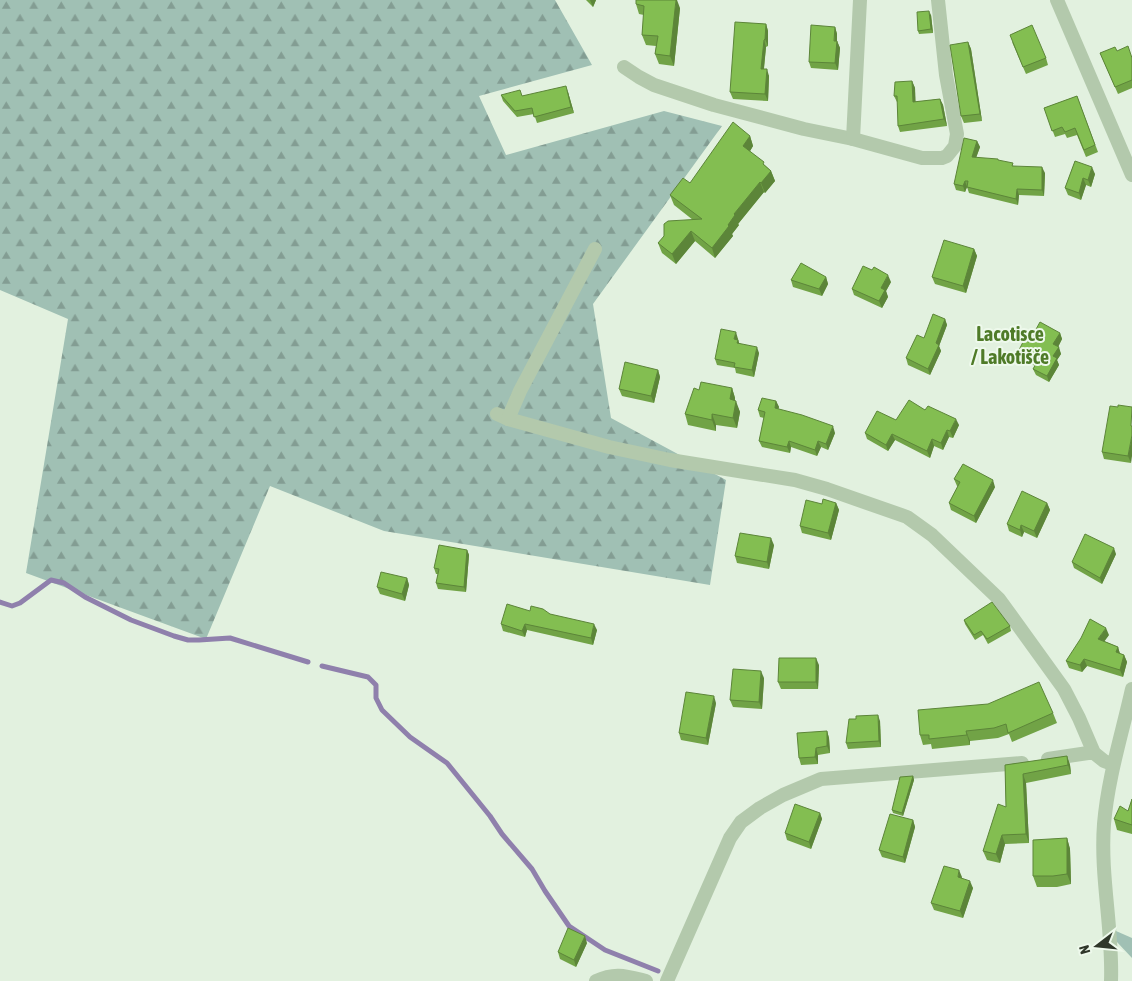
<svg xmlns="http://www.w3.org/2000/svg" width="1132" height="981" font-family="'Asap Condensed',sans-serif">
	<defs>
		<pattern id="forest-firs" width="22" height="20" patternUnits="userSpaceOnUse" patternTransform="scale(1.25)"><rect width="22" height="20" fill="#a0c0b4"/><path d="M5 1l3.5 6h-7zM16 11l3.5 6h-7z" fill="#839d93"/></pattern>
	</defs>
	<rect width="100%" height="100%" fill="#e2f1df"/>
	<polygon fill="url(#forest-firs)" points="0,0 555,0 592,65 479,96 506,155 664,111 722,126 593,304 611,418 726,480 710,585 384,531 270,486 206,639 26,573 68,319 0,290"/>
	<polygon fill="#a0c0b4" points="1116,931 1132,938 1132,958 1116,941"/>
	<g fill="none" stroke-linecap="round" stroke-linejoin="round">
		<g stroke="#8f80ac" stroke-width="5">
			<polyline points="0,602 12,606 20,603 51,580 64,583 85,597 131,620 174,636 188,640 199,640 230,638 308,662"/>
			<polyline points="322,666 368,677 376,685 376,698 382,710 410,737 447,763 490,816 502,834 532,869 545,891 569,926 605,950 658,971"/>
		</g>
		<g stroke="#b3c9ac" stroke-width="14">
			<polyline points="1057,0 1132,175"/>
			<polyline points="624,67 639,77 654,85 714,105 804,129 853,139 922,158 942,158 947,156 955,146 957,134 946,75 938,0"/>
			<polyline points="853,139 860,0"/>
			<polyline points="497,414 508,419 609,447 670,460 795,480 827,489 907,517 932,535 999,599 1064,689 1079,718 1094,753 1104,761 1112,764"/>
			<polyline points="508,419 520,391 595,249"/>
			<polyline points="1048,759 1088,753 1094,753"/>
			<path d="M596,981c19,-9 30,-5 50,0"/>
			<polyline points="667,981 730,838 741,822 760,808 783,795 821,779 1022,763"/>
			<path d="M1111,981c2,-52 -11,-105 -7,-157 4,-47 18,-90 28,-135"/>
		</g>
	</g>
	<g fill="#71a346">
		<polygon points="586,0 596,0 593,7"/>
		<polygon points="636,4 680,8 674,66 659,64 655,54 656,46 646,45 642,35 644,15 639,14"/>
		<polygon points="931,15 933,33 919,34 918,31"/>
		<polygon points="766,24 768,31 768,46 766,47 764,69 769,76 768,101 733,99 730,92"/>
		<polygon points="835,27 837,34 837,41 840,48 838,70 811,68 809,62"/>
		<polygon points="968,42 971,49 982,121 964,123 961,116"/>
		<polygon points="1012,42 1046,58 1048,65 1026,74"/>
		<polygon points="1117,51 1132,58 1132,88 1118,94 1100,53"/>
		<polygon points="912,81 915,88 915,102 940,99 943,105 947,126 900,132 898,126 898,102 897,102 894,96"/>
		<polygon points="568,92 574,113 537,123 534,114 517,117 503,101 501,95 522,96"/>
		<polygon points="1077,96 1098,152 1086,157 1077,135 1067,138 1065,134 1055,137 1044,108"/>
		<polygon points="750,136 753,146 750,151 771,171 775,181 765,193 764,192 738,224 739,225 732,234 733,236 715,258 695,241 676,264 662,253 658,243 693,220 674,205 670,195 690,183"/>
		<polygon points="977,141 980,147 976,158 998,161 1014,166 1045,173 1044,196 1019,195 1018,205 969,193 967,187 965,192 956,190 954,184"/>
		<polygon points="1075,161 1095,174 1091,187 1086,185 1081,200 1068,195 1065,188"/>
		<polygon points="974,249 977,256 966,293 935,284 932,277"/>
		<polygon points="826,277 828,284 822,296 793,287 791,280"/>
		<polygon points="891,282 886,291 888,297 882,308 854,295 852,289"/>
		<polygon points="945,319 947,325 939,346 941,351 930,375 908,365 906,358 924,338"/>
		<polygon points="1060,333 1062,339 1058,347 1061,354 1057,360 1059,365 1049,382 1036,375 1033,369 1035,366 1021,358 1018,352 1029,342"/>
		<polygon points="738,338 738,340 739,343 759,353 754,377 736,373 735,368 717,365 715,359"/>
		<polygon points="658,370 660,377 654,403 622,396 619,389"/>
		<polygon points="732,388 735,398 735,401 740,412 737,428 716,425 716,431 688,425 685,414 699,390"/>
		<polygon points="776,401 779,407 778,409 835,433 828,450 821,447 817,456 791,447 790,453 762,447 759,441 764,418 760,417 758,410"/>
		<polygon points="1118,407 1131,463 1104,459 1102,452"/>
		<polygon points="925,410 959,425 953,438 949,437 943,450 934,446 930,458 895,440 888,451 867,439 865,433 896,420"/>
		<polygon points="954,479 995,487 976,523 951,510 949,503 958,486 957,486"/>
		<polygon points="836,503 839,510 831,540 802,533 800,526 822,504"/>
		<polygon points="1047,503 1050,510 1037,538 1024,532 1022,537 1009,531 1007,524"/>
		<polygon points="774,545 769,569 737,563 735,556"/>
		<polygon points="467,550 469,555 466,592 438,589 436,583 438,574 436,574 434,568"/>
		<polygon points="1116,554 1102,584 1074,568 1072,562"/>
		<polygon points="407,578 409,585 405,601 380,594 377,587"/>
		<polygon points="530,611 550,614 597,630 593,645 527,630 525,637 503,631 501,624"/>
		<polygon points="964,620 1010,626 1011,631 988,644 983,635 975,640 965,624"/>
		<polygon points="1109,635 1104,641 1118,647 1120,654 1124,655 1127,662 1123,677 1087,666 1082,672 1069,668 1066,661"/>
		<polygon points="819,665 818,689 781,689 778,682"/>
		<polygon points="764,678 762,709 733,707 730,700"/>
		<polygon points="716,703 708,745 681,740 679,733"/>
		<polygon points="1053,713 1057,723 1012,742 1009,734 998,738 970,741 970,745 932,749 931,744 923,745 920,735"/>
		<polygon points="856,719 880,721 881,747 848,749 846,743"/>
		<polygon points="827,731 829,738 830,753 818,755 818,764 801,765 799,758"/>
		<polygon points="1067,756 1070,765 1071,774 1026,783 1029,843 1005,844 1000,863 987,860 983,851 1006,807 1005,765"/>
		<polygon points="913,776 914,780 903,816 893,813 892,810"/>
		<polygon points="1132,799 1132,834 1117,830 1114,819 1128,811"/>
		<polygon points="820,813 822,819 811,849 787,840 785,833"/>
		<polygon points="913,820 915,827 905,863 882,857 879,850"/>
		<polygon points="1067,838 1070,849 1071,884 1057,887 1037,887 1033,876"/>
		<polygon points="962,877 962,878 973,888 963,918 934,910 931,903"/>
		<polygon points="587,943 576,967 560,959 558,952"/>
	</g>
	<g fill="#5c8539">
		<polygon points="590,0 596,0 593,7"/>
		<polygon points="676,0 677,0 680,8 674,66 670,56"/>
		<polygon points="929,11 931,15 933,33 931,29"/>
		<polygon points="766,24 768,31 768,46 765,39"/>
		<polygon points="835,27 837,34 837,41 840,48 838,70 835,63"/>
		<polygon points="764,40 766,47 763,76 761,69"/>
		<polygon points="968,42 971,49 982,121 980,114"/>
		<polygon points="767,69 769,76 768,101 765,94"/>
		<polygon points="912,81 915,88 916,109 913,102"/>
		<polygon points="566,86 568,92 574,113 571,107"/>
		<polygon points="940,99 943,105 947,126 944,119"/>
		<polygon points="750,136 753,146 747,156 743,146"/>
		<polygon points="977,141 980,147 974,163 972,157"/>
		<polygon points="1042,167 1045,173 1044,196 1042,190"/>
		<polygon points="1092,167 1095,174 1091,187 1088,180"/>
		<polygon points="771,171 775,181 765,193 761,183"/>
		<polygon points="1083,178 1086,185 1081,200 1079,193"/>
		<polygon points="965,181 967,187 965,192 963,186"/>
		<polygon points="760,182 764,192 738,224 739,225 732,234 733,236 715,258 712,248 734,214"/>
		<polygon points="1017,189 1019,195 1018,205 1016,199"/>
		<polygon points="691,231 695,241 676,264 672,254"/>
		<polygon points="974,249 977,256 966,293 963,286"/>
		<polygon points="888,275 891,282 886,291 888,297 882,308 879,301 881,288"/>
		<polygon points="826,277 828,284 822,296 819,289"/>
		<polygon points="945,319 947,325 939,346 941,351 930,375 928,369 936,343"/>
		<polygon points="736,332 740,346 739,349 734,339"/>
		<polygon points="1060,333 1062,339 1056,351 1053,344"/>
		<polygon points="757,347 759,353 754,377 752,370"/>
		<polygon points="1059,347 1061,354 1057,360 1059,365 1049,382 1047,376 1053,356"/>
		<polygon points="658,370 660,377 654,403 651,396"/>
		<polygon points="732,388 735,398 734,410 730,399"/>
		<polygon points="736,401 740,412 737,428 733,418"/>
		<polygon points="776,401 779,407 777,414 775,408"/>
		<polygon points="712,414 716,425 716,431 712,420"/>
		<polygon points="956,419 959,425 953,438 950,431"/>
		<polygon points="833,426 835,433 828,450 826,444"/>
		<polygon points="947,430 949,437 943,450 941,443"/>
		<polygon points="892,434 895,440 888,451 886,445"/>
		<polygon points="1132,435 1132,456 1131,463 1128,456"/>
		<polygon points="932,439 934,446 930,458 927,451"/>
		<polygon points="789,441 791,447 790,453 787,447"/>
		<polygon points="818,441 821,447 817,456 815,450"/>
		<polygon points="993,480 995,487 976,523 974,516"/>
		<polygon points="836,503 839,510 831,540 828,533"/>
		<polygon points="1047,503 1050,510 1037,538 1034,531"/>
		<polygon points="1021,525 1024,532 1022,537 1020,530"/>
		<polygon points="771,538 774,545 769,569 767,562"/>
		<polygon points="1114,548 1116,554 1102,584 1100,578"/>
		<polygon points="467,550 469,555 466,592 464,587"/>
		<polygon points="407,578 409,585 405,601 402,594"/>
		<polygon points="525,624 527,630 525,637 522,631"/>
		<polygon points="594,624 597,630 593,645 591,638"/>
		<polygon points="1106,628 1109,635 1101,646 1098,639"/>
		<polygon points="1118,647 1120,654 1116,652"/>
		<polygon points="1124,655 1127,662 1123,677 1120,670"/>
		<polygon points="816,658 819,665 818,689 816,682"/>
		<polygon points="1084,659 1087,666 1082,672 1080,665"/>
		<polygon points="761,671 764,678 762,709 759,702"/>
		<polygon points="714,696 716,703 708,745 706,738"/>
		<polygon points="878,715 880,721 881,747 879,741"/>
		<polygon points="827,731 829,738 830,753 827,746"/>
		<polygon points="966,731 970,741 970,745 967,735"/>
		<polygon points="816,748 818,755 818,764 815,757"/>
		<polygon points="1067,756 1070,765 1071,774 1068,765"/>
		<polygon points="1023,774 1026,783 1029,843 1026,834"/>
		<polygon points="913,776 914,780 903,816 902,813"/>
		<polygon points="820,813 822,819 811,849 809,842"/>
		<polygon points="913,820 915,827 905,863 903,857"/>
		<polygon points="1002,835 1005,844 1000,863 996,854"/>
		<polygon points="1067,838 1070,849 1071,884 1067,874"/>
		<polygon points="959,870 962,877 960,884 958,877"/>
		<polygon points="970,881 973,888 963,918 960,911"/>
		<polygon points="585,936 587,943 576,967 574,960"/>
	</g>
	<g fill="#83be51" stroke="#5c8539">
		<polygon points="636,0 676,0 670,56 655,54 658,36 642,35 644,6 636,4"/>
		<polygon points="929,11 931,29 918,31 917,12"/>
		<polygon points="735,22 766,24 765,39 764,40 761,69 767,69 765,94 730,92"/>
		<polygon points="811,25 835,27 834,41 837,41 835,63 809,62"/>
		<polygon points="1032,25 1046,58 1023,67 1010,35"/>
		<polygon points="968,42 980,114 961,116 950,45"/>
		<polygon points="1128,46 1132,58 1132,80 1115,87 1100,53 1115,47 1117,51"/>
		<polygon points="912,81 913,102 940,99 944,119 898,126 897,96 894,96 895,82"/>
		<polygon points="566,86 571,107 534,117 532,108 515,111 501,95 520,90 522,96"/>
		<polygon points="1077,96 1095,145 1084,150 1075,128 1065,132 1062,127 1052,131 1044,108"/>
		<polygon points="733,122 750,136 743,146 764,162 763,164 771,171 761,183 760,182 734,214 735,215 728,225 729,226 712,248 691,231 672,254 658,243 664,236 664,224 668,221 702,219 670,195 683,178 690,183"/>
		<polygon points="964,138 977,141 972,157 998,159 998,160 1013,163 1012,166 1042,167 1042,190 1017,189 1016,199 967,187 968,181 965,181 963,186 954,184"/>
		<polygon points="1075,161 1092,167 1088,180 1083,178 1079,193 1065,188"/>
		<polygon points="944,240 974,249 963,286 932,277"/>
		<polygon points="801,263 826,277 819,289 791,280"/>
		<polygon points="863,266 872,270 874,267 888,275 881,288 885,290 879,301 852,289"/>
		<polygon points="933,314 945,319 936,343 939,345 928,369 906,358 917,335 924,338"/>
		<polygon points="1040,322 1060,333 1053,344 1059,347 1053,356 1057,358 1047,376 1033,369 1037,362 1018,352 1024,340 1029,342"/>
		<polygon points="721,329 736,332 734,339 738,340 737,343 757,347 752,370 734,367 735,363 715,359"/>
		<polygon points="625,362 658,370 651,396 619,389"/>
		<polygon points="701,382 732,388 730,399 736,401 733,418 712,414 712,420 685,414 694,388 699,390"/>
		<polygon points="762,398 776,401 775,408 802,415 833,426 826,444 818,441 815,450 789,441 787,447 759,441 765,412 758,410"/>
		<polygon points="909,400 925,410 928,406 956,419 950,431 947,430 941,443 932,439 927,451 892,434 886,445 865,433 877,411 896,420"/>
		<polygon points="1118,405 1132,407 1131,426 1132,426 1132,435 1128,456 1102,452 1110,406 1118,407"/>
		<polygon points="963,464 993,480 974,516 949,503 960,482 954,479"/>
		<polygon points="1022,491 1047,503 1034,531 1021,525 1020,530 1007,524"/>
		<polygon points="823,499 836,503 828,533 800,526 806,500 822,504"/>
		<polygon points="740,533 771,538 767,562 735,556"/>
		<polygon points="1085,534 1114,548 1100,578 1072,562"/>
		<polygon points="439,545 467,550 464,587 436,583 439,569 434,568"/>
		<polygon points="381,572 407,578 402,594 377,587"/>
		<polygon points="992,602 1010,626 987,639 981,631 974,635 964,620"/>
		<polygon points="507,604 530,611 531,606 543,609 550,614 594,624 591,638 525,624 522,631 501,624"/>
		<polygon points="1090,619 1106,628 1098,639 1118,647 1116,652 1124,655 1120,670 1084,659 1080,665 1066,661 1081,638"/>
		<polygon points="779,658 816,658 816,682 778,682"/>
		<polygon points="733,669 761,671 759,702 730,700"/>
		<polygon points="1039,682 1053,713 1008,733 1006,724 994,728 966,731 967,735 929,739 929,735 920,735 918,710 988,704"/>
		<polygon points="686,692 714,696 706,738 679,733"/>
		<polygon points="878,715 879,741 846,743 849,719 856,719 856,716"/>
		<polygon points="827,731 827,746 816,748 815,757 799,758 797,733"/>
		<polygon points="1067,756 1068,765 1023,774 1026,834 1002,835 996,854 983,851 998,804 1006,807 1005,765"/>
		<polygon points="913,776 902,813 892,810 900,777"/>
		<polygon points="1132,799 1132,825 1114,819 1120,806 1128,811"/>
		<polygon points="795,804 820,813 809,842 785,833"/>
		<polygon points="890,814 913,820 903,857 879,850"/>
		<polygon points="1067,838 1067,874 1053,876 1033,876 1033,840"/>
		<polygon points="944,866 959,870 958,877 970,881 960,911 931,903"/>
		<polygon points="568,928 585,936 574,960 558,952"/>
	</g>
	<g text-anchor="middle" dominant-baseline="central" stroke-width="4" stroke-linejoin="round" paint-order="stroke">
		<g font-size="20" font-weight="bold" fill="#4f7b28" stroke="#eef9ec">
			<text x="1010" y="333">Lacotisce<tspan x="1010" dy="23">/ Lakotišče</tspan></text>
		</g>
	</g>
	<g transform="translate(1097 946) rotate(254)" stroke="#eef9ec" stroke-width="4" paint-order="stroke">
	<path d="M0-4L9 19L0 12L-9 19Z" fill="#2f372a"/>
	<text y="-8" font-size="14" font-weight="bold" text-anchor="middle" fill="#2f372a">N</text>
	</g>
</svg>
